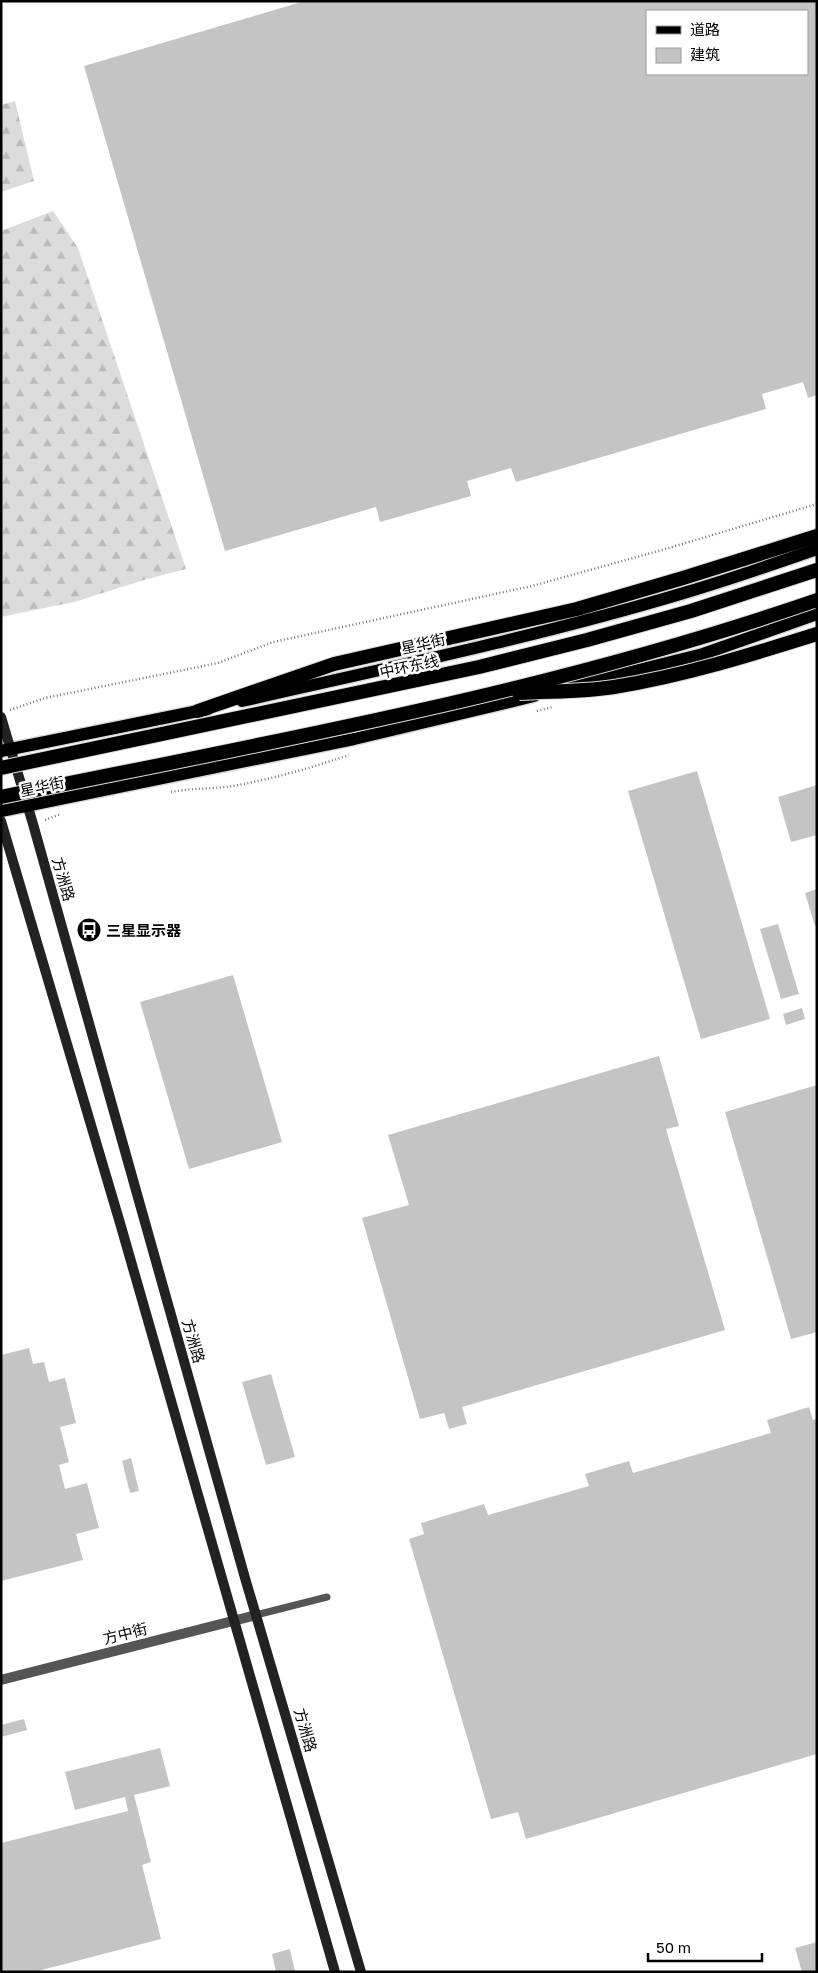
<svg xmlns="http://www.w3.org/2000/svg" width="818" height="1973" font-family="'Golos Text','Noto Sans SC',sans-serif">
	<defs>
		<pattern id="forest-firs" width="22" height="20" patternUnits="userSpaceOnUse" patternTransform="scale(1.25)"><rect width="22" height="20" fill="#dcdcdc"/><path d="M5 1l3.5 6h-7zM16 11l3.5 6h-7z" fill="#bbb"/></pattern>
	</defs>
	<rect width="100%" height="100%" fill="#fff"/>
	<g fill="url(#forest-firs)">
		<polygon points="15,101 34,181 1,192 1,105"/>
		<polygon points="53,211 78,248 186,569 144,580 74,602 1,617 1,231"/>
	</g>
	<g fill="#c4c4c4" fill-rule="evenodd">
		<path d="M305,1h512v394l-9,3 -5,-16 -41,12 4,15 -250,73 -5,-14 -44,13 4,15 -91,26 -4,-15 -151,44 -141,-485zM647,11h160v63h-160z"/>
		<polygon points="697,771 770,1019 701,1039 628,791"/>
		<polygon points="817,785 817,835 791,842 778,797"/>
		<polygon points="817,889 817,926 815,926 805,893"/>
		<polygon points="778,924 799,994 781,999 760,929"/>
		<polygon points="233,975 282,1142 189,1169 140,1002"/>
		<polygon points="802,1008 805,1019 786,1025 783,1014"/>
		<polygon points="659,1056 679,1126 666,1129 725,1330 462,1407 467,1424 449,1429 444,1413 420,1419 362,1218 409,1205 388,1135"/>
		<polygon points="817,1085 817,1332 791,1339 725,1112"/>
		<polygon points="29,1348 33,1364 44,1362 49,1382 65,1378 76,1423 60,1427 69,1462 59,1465 65,1489 87,1483 99,1528 76,1534 83,1560 1,1581 1,1355"/>
		<polygon points="271,1374 295,1457 266,1465 242,1382"/>
		<polygon points="809,1407 813,1420 817,1419 817,1754 526,1839 518,1812 491,1819 409,1539 424,1534 421,1523 484,1504 488,1515 589,1486 585,1474 629,1461 633,1473 771,1433 767,1420"/>
		<polygon points="131,1458 139,1491 130,1493 122,1461"/>
		<polygon points="24,1719 27,1730 1,1737 1,1725"/>
		<polygon points="160,1748 170,1786 134,1795 151,1862 142,1865 161,1939 34,1972 1,1972 1,1843 128,1811 125,1797 75,1810 65,1772"/>
		<polygon points="817,1942 817,1972 802,1972 795,1948"/>
		<polygon points="290,1949 295,1972 276,1972 272,1954"/>
	</g>
	<g fill="none" stroke-linecap="round" stroke-linejoin="round">
		<defs>
			<g id="primary">
				<polyline points="570,687 703,654 817,614"/>
				<path d="M242,701c149,-34 299,-65 445,-109 44,-13 87,-28 130,-43"/>
				<polyline points="1,751 208,709"/>
				<polyline points="1,811 354,739 534,696"/>
			</g>
			<polyline id="trunk" points="198,711 334,664 577,609 683,578 817,536"/>
		</defs>
		<use href="#primary" stroke="#dbdbdb" stroke-width="15"/>
		<use href="#trunk" stroke="#dbdbdb" stroke-width="16"/>
		<g stroke="#777" stroke-width="2.5" stroke-dasharray="1 2.5" stroke-linecap="butt">
			<polyline points="10,710 45,698 218,663 273,642 532,586 662,550 817,504"/>
			<polyline points="537,711 553,707"/>
			<path d="M171,792c21,-4 42,-3 62,-6 39,-7 78,-18 116,-31"/>
			<polyline points="45,820 61,814"/>
		</g>
		<polyline stroke="#555" stroke-width="7" points="256,1615 327,1597"/>
		<polyline stroke="#555" stroke-width="10" points="1,1680 256,1615"/>
		<g stroke="#222" stroke-width="10">
			<polyline points="1,717 33,824 245,1578 361,1972"/>
			<polyline points="1,821 120,1223 335,1972"/>
		</g>
		<use href="#primary" stroke="#000" stroke-width="12"/>
		<use href="#trunk" stroke="#000" stroke-width="14"/>
		<defs>
			<g id="trunk-bridge">
				<path d="M519,693c31,-2 64,-1 95,-6 69,-11 136,-32 203,-53"/>
				<polyline points="1,768 479,667 587,640 691,611 817,570"/>
				<path d="M1,797c274,-56 551,-105 816,-197"/>
			</g>
		</defs>
		<use href="#trunk-bridge" stroke="#dbdbdb" stroke-width="16" stroke-linecap="butt"/>
		<use href="#trunk-bridge" stroke="#000" stroke-width="14"/>
	</g>
	<defs>
		<symbol id="bus-disc" viewBox="-11 -11 22 22"><circle r="9.5" fill="#000" stroke="#fff"/><path d="M-5-6H5V4H4V6H2V4H-2V6H-4V4H-5ZM-3.5-4V0h7V-4ZM-3.5 1.2v1.5H-2V1.2ZM2 1.2v1.5H3.5V1.2Z" fill="#fff"/></symbol>
	</defs>
	<g fill-rule="evenodd">
		<use href="#bus-disc" x="75" y="916" width="28" height="28"/>
	</g>
	<g text-anchor="middle" dominant-baseline="central" stroke-width="5" stroke-linejoin="round" paint-order="stroke">
		<g font-size="15" fill="#000" stroke="#fff">
			<text transform="translate(423 643) rotate(-13)">星华街</text>
			<text transform="translate(409 666) rotate(-12)">中环东线</text>
			<text transform="translate(42 786) rotate(-12)">星华街</text>
			<text transform="translate(64 879) rotate(74)">方洲路</text>
			<text transform="translate(194 1341) rotate(74)">方洲路</text>
			<text transform="translate(125 1633) rotate(-14)">方中街</text>
			<text transform="translate(306 1730) rotate(74)">方洲路</text>
		</g>
		<g font-size="15" font-weight="bold" fill="#000" stroke="#fff" text-anchor="start">
			<text x="106" y="930">三星显示器</text>
		</g>
	</g>
	<rect width="818" height="1973" fill="none" stroke="#000000" stroke-width="5"/>
	<rect x="646" y="10" width="162" height="65" fill="#ffffff" stroke="#999999"/>
	<rect x="656" y="26" width="25" height="8" fill="#000000" stroke="#999999"/>
	<text x="690" y="35" font-size="15" fill="#000000">道路</text>
	<rect x="656" y="48" width="25" height="15" fill="#c4c4c4" stroke="#999999"/>
	<text x="690" y="60" font-size="15" fill="#000000">建筑</text>
	<path d="M648 1953v8h114v-8" fill="none" stroke="#000000" stroke-width="2.5"/>
	<text x="656" y="1953" font-size="15" fill="#000000" stroke="#ffffff" stroke-width="4" paint-order="stroke">50 m</text>
</svg>
